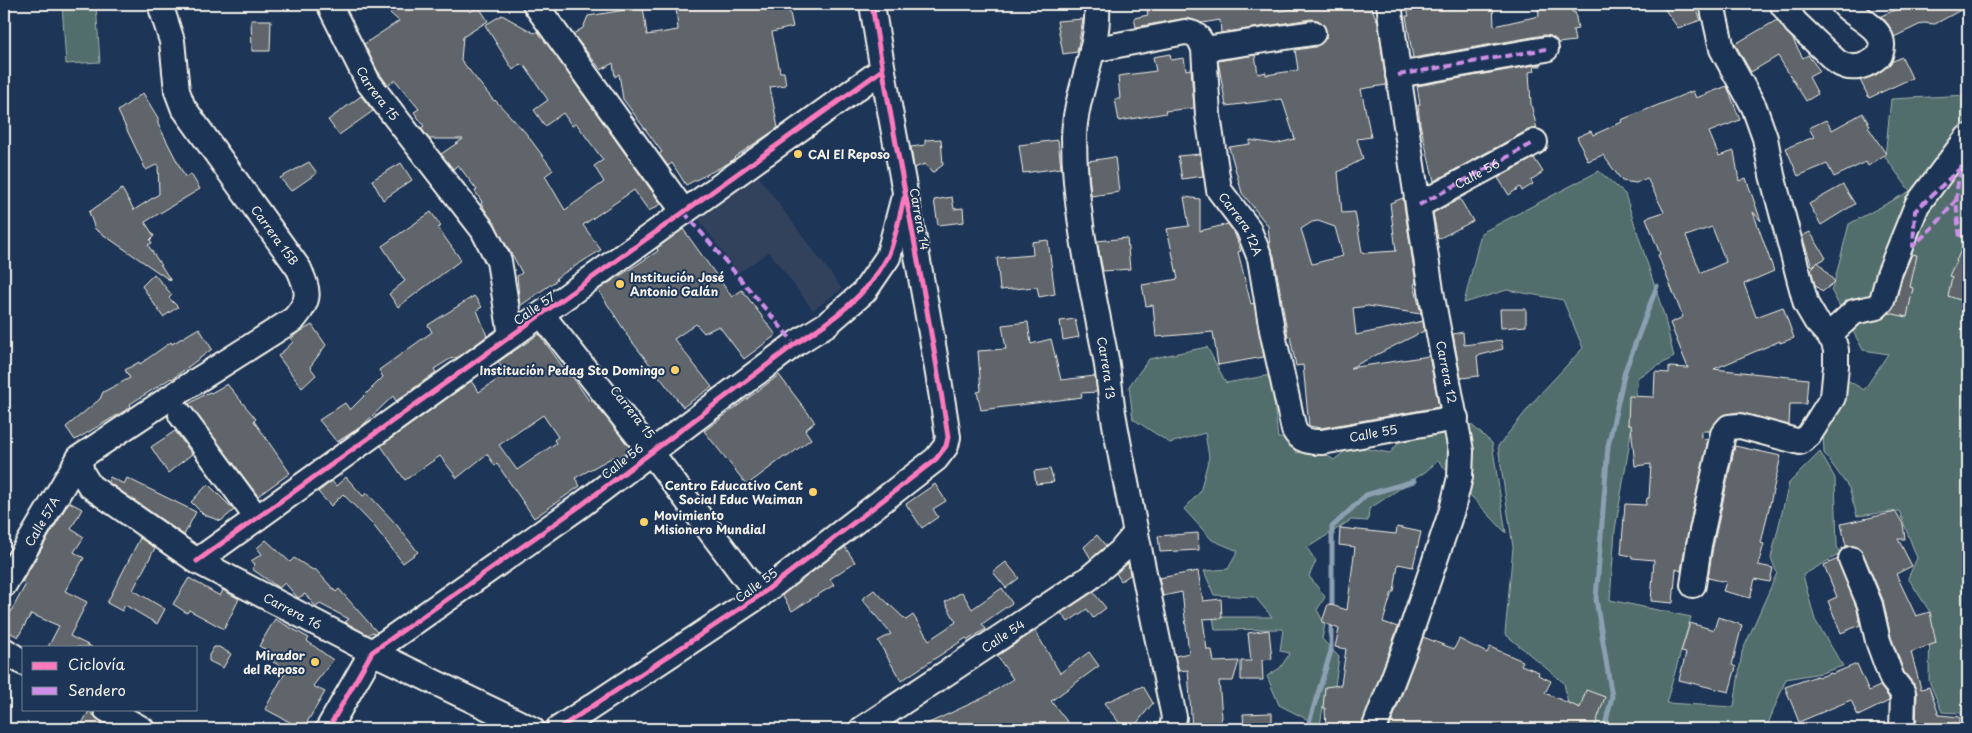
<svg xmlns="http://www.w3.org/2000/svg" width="1972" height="733" font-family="'Playpen Sans',sans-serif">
	<rect width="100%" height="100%" fill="#1d3557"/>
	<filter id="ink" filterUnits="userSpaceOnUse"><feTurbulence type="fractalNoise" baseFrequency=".02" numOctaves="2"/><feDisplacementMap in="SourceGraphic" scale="10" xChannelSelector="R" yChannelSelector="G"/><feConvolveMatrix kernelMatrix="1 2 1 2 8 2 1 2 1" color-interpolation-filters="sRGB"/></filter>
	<g filter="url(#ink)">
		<polygon fill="#31435d" points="755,172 842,289 813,310 769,252 738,273 696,216"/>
		<g fill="#516e6d" stroke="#a2b0aa">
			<polygon points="62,4 96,4 100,62 66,64"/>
			<polygon points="1968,95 1968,729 1963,729 1961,713 1942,712 1929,681 1930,612 1908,578 1917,558 1899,511 1857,516 1849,488 1824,453 1822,412 1829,369 1864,390 1888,354 1863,350 1831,290 1833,287 1849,224 1910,191 1885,157 1891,99"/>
			<polygon points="1599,171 1625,194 1664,315 1674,357 1638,377 1629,447 1615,530 1610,600 1691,617 1666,703 1734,707 1742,652 1777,573 1771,558 1789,483 1820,452 1835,478 1837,546 1840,554 1803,575 1815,620 1843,666 1821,673 1786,679 1766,729 1573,729 1564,683 1505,634 1513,547 1498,446 1540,394 1583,348 1563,300 1507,290 1464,303 1481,233"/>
			<polygon points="1207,347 1226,383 1271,375 1278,438 1286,438 1297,453 1313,446 1334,460 1351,446 1390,453 1402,439 1467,421 1492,443 1506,533 1438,461 1425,472 1369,509 1368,521 1351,520 1307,548 1316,561 1309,576 1325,597 1317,610 1325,624 1322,639 1339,657 1335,686 1325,695 1320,726 1279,705 1267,676 1280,668 1290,653 1280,651 1283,629 1215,630 1213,617 1272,617 1255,597 1214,595 1204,571 1228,569 1238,551 1212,540 1184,509 1200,492 1209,457 1205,433 1170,443 1133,419 1129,386 1149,359"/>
		</g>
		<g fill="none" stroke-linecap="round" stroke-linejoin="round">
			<g stroke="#8ba0b1" stroke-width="5">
				<polyline points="1332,610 1332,527 1366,495 1414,481"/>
				<polyline points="1307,729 1331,651 1331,621"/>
				<polyline points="1604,729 1612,697 1596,599 1608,446 1625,371 1657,286"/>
			</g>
		</g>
		<g fill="#5f656b" stroke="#f4f1e8" fill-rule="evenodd">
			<polygon points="380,4 463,4 470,12 479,7 488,21 463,37 461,60 494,101 495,100 525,132 553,170 545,176 565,210 604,182 594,166 603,160 576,123 572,126 563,113 545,126 534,110 548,100 524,65 522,66 520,64 513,70 485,25 502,15 534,33 538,31 661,204 649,211 634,190 583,225 601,250 556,278 557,280 520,306 517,276 522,273 514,258 481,203 482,202 475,191 477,190 458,165 453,169 441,154 463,139 429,139 421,128 424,126 414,112 419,109 395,80 388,85 377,70 364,44 399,21"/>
			<polygon points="707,4 788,4 793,27 772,32 780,72 784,72 786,85 770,87 778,128 736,156 729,163 686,185 672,163 668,166 659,154 662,152 623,99 619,74 615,77 613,63 601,70 573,34 583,28 588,16 643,7 647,35 678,30 676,6"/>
			<path d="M1150,4h42l1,2 31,-2h53l2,7 34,-5 -1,-2h58l8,19 8,62 -25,4 10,48 -14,2 6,20 -25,13 4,41 13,-1 7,40 3,1 31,-2 -6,-48 13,-5 13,85 -2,1 7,30 -53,-8 -15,2 3,27 67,-14 1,10 -74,37 79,-12 10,51 -118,21 -12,-2 -6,-61 -7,1 -6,-30 -2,1 -14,-81 -4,-9 -2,-21 -26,-33 -13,-46 21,-3v-4l25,4 20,-5 -13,-40 -56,7 -8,-45 37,-6 3,19 8,-2v3l32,-5 -3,-20 20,-3 7,-4 4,-5v-7l-2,-6 -6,-5 -7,-1 -90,14 -1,-13 -18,3 -15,-5 -51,9 -2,-9 14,-3 -1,-4 4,-1zM1318,221l17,6 8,29 -31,8 -11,-35 11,-7z"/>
			<polygon points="1406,4 1446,4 1448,9 1493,4 1494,26 1539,16 1538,8 1571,5 1572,12 1575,12 1578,29 1573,30 1575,41 1558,43 1551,36 1544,35 1413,58 1406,16 1409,16"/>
			<polygon points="1661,4 1694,4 1701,20 1678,28"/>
			<polygon points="1908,4 1968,4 1968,6 1935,24 1923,23 1894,37 1888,24 1881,16"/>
			<polygon points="1083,19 1077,52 1063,54 1057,21"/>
			<polygon points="251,20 271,20 270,51 252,51"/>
			<polygon points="1777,20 1792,38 1803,58 1808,55 1820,71 1809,77 1818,94 1806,101 1778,56 1751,72 1735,44"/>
			<polygon points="1170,54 1171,60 1184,58 1186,70 1191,69 1194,108 1165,111 1166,113 1119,121 1115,99 1120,99 1118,76 1156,71 1153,57"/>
			<polygon points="1902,57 1912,78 1869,98 1860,80 1876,75 1891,62"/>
			<polygon points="1541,64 1541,66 1534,66 1535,71 1529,72 1531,104 1537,129 1528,130 1434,181 1420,124 1418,105 1420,105 1417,86"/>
			<path d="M1727,86l13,34 -31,12 10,24 15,-5 5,30 7,-3 15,43 -8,-9 21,59 -30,13 12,33 27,-10 11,31 -14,5v-2l-66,28 94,10 -2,25h-16l-1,21 -50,-13 -12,2 -8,4 -9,13h-9v7l7,2 -22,102 -5,29 -5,-2 -3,34 -22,-2 3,-41 -22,-2v-2l-11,-2 4,-50 21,1 1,-7h2l2,-34 -16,2 -4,-41h-3l1,-29 25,1 1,-25 14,1v-6l19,1 -18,-45 13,-6 -25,-62 2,-1 -14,-36 18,-6 -17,-34 -11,5 -14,-2 -19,-26 -15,6 -11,-24 14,-6 2,4 29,-13 -1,-2 72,-29 3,7zM1712,227l14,35 -25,11 -15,-37z"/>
			<polygon points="143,93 158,118 158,124 185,177 191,174 200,189 145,222 154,236 150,240 152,243 148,245 171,281 95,229 89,212 122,189 134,210 159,194 158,164 146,170 118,111"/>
			<polygon points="361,96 373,111 339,135 328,120"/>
			<polygon points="1863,113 1870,126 1868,127 1886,154 1868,166 1866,162 1834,177 1827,164 1798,176 1786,148 1814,137 1809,128 1826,120 1832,130"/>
			<polygon points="941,139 943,165 932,173 925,164 914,168 911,147 925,145 925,140"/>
			<polygon points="1058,140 1061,168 1023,173 1019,145"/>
			<polygon points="1200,154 1203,176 1182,179 1178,156"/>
			<polygon points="1115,157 1119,192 1091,196 1088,161"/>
			<polygon points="1534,158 1543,172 1531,180 1533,184 1522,191 1520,187 1509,195 1498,178"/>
			<polygon points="309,162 317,173 291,191 280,178"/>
			<polygon points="401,163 412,180 383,200 372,180"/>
			<polygon points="1843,185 1855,204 1821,225 1809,204"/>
			<polygon points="952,197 954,209 963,208 964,222 938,225 934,200"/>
			<polygon points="1184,197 1200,199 1200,231 1228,224 1234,232 1241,251 1238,252 1251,304 1254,303 1264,357 1218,365 1213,332 1156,337 1153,305 1146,306 1142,285 1178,279 1167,229 1189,226"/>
			<polygon points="1460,199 1473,221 1438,239 1433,213"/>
			<polygon points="431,212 441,226 438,228 461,260 398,307 389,294 405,281 382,246"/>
			<polygon points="683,229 732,297 742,290 776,335 744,359 719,326 704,333 696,324 674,339 712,387 683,407 626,334 627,334 598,290 658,251 657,248"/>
			<polygon points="1810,232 1826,258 1812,266 1802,236"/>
			<polygon points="1968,235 1968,278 1963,288 1963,301 1948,296 1952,277 1949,276"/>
			<polygon points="1127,238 1130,269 1103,271 1097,241"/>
			<polygon points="1048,240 1055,294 1039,297 1037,287 1000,290 997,258 1033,255 1032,242"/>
			<polygon points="1912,254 1917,255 1910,287 1913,288 1907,317 1889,313 1895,304 1902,278"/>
			<polygon points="1818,262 1835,282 1822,292 1815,285 1811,269"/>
			<polygon points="154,274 172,295 169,298 178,307 163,317 142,286"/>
			<polygon points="474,296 482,307 477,310 487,336 459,357 450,359 434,369 436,372 396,401 393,396 362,426 337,442 319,420 345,403 350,410 383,377 379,370 432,332 428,325"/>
			<polygon points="1500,309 1526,309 1526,326 1501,328"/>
			<polygon points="1075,319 1079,337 1063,340 1060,321"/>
			<polygon points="1028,322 1031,344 1051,339 1061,380 1095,376 1097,392 1081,393 1082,397 981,410 977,392 981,391 978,351 1006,349 1002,325"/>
			<polygon points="312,325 326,345 310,367 316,375 302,388 278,356 293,342 291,339 296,334"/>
			<polygon points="199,328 212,349 172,379 171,378 130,404 131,407 75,440 66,427 100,399 103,392 130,378 125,370 139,362 140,364 171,342 172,344"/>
			<polygon points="1463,332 1464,345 1501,340 1503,349 1477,356 1479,376 1461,378 1453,334"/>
			<path d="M539,334l31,43 2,-1 18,26 2,-2 39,49 -16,11 -2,-3 -38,21 5,8 -46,32 -37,-54 -2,2 -8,-12 -30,24 -17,-22 -35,24 -24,-34 90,-65 8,11 27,-18 -8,-12zM543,415l15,22 -4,3 2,3 -39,27 -18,-25z"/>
			<polygon points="779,375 815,422 805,430 811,439 787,457 784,457 747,485 704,431"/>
			<polygon points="227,384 256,419 254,421 290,473 258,496 189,404 205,394 210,392 211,393"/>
			<polygon points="175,431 192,454 168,473 151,447"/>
			<polygon points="1735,446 1781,456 1761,543 1764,544 1758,565 1773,568 1770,582 1755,579 1750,598 1723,591 1726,582 1708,578 1713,547"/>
			<polygon points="1050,469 1054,482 1036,484 1034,471"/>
			<polygon points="110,477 124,484 127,478 196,512 184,535 108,482"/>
			<polygon points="346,477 363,496 367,493 396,524 418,552 403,563 374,526 343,494 331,506 318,492 332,481 336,486"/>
			<polygon points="208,484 234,510 221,521 204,515 191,502"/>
			<polygon points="935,484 946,501 933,509 938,517 922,528 906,504"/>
			<polygon points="69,502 82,509 71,529 84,537 74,552 84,558 65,591 87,602 70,636 92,647 48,647 59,626 31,614 18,637 4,629 4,624 26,584 22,582"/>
			<polygon points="1896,512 1903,524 1905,539 1898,539 1912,566 1896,574 1916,616 1930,612 1936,643 1911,652 1921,689 1929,687 1939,715 1960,717 1959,729 1916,729 1917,693 1914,684 1904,672 1891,637 1883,600 1863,553 1859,548 1853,546 1846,546 1841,524"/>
			<polygon points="1397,527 1421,532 1413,567 1398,564 1394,592 1392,592 1383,622 1398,627 1395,635 1361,729 1326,729 1325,708 1323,708 1325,687 1341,685 1346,649 1335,647 1339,629 1322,622 1328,604 1347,610 1355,547 1339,545 1340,528 1396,534"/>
			<polygon points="1198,533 1199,550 1160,552 1158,536"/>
			<polygon points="1097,535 1106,546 1091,559 1084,547"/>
			<polygon points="140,538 155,548 133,590 165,609 157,624 125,605 122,611 107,603"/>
			<polygon points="266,540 290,562 294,558 313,570 315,569 336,592 339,589 377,632 375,633 372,632 368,635 345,622 349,619 320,604 316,607 305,594 298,598 285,583 279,588 252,569 255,564 251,561 262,554 257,548"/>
			<polygon points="845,547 855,562 830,579 834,585 792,611 782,595"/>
			<polygon points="1838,559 1857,609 1860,625 1841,633 1828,601 1837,597 1824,565"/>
			<polygon points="1006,562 1019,578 1006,588 993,572"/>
			<polygon points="1128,563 1130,575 1121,581 1116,573"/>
			<polygon points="1198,571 1203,601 1221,599 1222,618 1203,619 1207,650 1212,650 1214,662 1239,661 1233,681 1219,681 1222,717 1218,729 1192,729 1188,670 1179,671 1175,656 1189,653 1182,592 1163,596 1159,578"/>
			<polygon points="189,578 220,596 223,590 239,599 224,629 189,610 187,613 173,604"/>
			<polygon points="1002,588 1012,603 982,624 986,629 968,640 966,638 901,681 878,641 891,634 862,599 874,590 906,620 913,615 929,640 956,622 945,602 962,592 972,609"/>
			<polygon points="1093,592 1106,608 1093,618 1087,609 1068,622 1061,613"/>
			<polygon points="1718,617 1742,625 1732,665 1736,667 1729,692 1679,680 1686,653 1681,652 1690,623 1714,630"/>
			<polygon points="275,619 309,638 307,641 333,660 313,686 325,692 303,729 265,709 287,669 273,662 277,656 259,646"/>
			<polygon points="1269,630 1272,659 1262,660 1263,680 1241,680 1241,661 1251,661 1248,633"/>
			<polygon points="1035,631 1060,673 1089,652 1099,666 1051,701 1073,729 916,729 985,697 1013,679 997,656"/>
			<polygon points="1423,637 1454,649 1459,639 1487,653 1490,647 1523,661 1521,665 1539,672 1538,675 1551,681 1545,693 1580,708 1586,690 1605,697 1594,729 1506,729 1492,724 1491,729 1389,729"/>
			<polygon points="214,647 219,647 231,654 223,668 209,661 209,655"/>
			<polygon points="1857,664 1869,691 1880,686 1889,698 1889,701 1858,716 1851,700 1799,722 1785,687 1817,676 1820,677 1831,673 1832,674"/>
			<polygon points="1143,686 1153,703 1132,729 1124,729 1104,703"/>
			<polygon points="89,711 102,723 98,729 79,729"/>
			<polygon points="1272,713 1272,729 1244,729 1243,714"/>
		</g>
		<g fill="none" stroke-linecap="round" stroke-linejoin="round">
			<defs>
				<g id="minor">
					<path id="s1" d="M329,4l39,78 115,148 16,31 12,74"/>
					<polyline points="535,4 684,212"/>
					<path id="s2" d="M1097,4c3,45 -22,88 -23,133 0,73 17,145 31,217 4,19 5,40 8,59 18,102 40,203 61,304l-2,12"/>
					<path d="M1782,4l14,19 41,39c15,10 30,5 43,-7 11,-26 -25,-36 -37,-51"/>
					<polyline points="1204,49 1313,33"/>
					<path id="s3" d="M1092,50l93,-18c12,1 15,6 19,17l4,66 11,75 29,38 12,30 12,72 22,100c6,11 16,12 28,12l134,-24"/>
					<polyline points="1398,75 1546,49"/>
					<polyline points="1419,205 1535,142"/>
					<polyline points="542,315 650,451 759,596"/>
					<polyline points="1829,335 1854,312 1876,307 1882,301 1889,274 1917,205 1968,137"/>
					<polyline points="181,415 257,518"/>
					<path id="s4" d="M79,458l3,15 8,13 107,75 175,91 160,77"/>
					<polyline points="1851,559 1870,605 1878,641 1892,679 1903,693 1902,729"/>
					<polyline points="197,561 882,70"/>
					<path id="s5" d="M4,585l75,-127 95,-63 120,-76c17,-20 15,-27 5,-50l-116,-162 -6,-16 -5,-50 -12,-37"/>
					<polyline points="1693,585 1699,545 1723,434 1729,427 1740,426 1800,442 1809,435 1833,397 1836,366 1836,350 1833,340 1816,321 1806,304 1772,175 1765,138 1754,107 1722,49 1712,4"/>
					<polyline points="4,650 24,663"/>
					<polyline points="106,709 142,729"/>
					<polyline points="328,729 372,652 580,506 795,344 827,324 864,292 888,257 903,200"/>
					<path d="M558,729l201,-133 177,-137 10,-13 2,-9c-21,-145 -54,-288 -76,-433"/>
					<path id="s6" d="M862,729l226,-150 32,-27 16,-19"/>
					<polyline points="1374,729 1408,640 1452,510 1460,477 1461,451 1432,297 1401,93 1389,4"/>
				</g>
			</defs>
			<use href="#minor" stroke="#f4f1e8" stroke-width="28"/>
			<use href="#minor" stroke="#1d3557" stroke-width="24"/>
			<g stroke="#ce8fe9" stroke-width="4" stroke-dasharray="8 4" stroke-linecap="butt">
				<polyline points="1398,75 1546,49"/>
				<polyline points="1957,199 1938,222 1913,246 1915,211 1968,161"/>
				<path id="s7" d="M1419,205l116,-63"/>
				<polyline points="684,212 795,344"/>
				<path d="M1960,237c-3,-17 -7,-53 3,-68"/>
			</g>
			<defs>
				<g id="cycleway">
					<polyline points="197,561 882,70"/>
					<path d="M328,729l44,-77 208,-146 215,-162c35,-22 72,-48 92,-86 7,-13 13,-44 17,-60"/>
					<path d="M558,729l201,-133 177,-137 10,-13 2,-9c-21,-145 -54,-288 -76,-433"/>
				</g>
			</defs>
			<use href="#cycleway" stroke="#1d3557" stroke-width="8"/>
			<use href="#cycleway" stroke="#fd7abc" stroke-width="5"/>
		</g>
	</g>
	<g fill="#ffd166" stroke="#1d3557" stroke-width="2">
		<circle cx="798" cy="154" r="5"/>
		<circle cx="620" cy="284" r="5"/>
		<circle cx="675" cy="370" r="5"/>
		<circle cx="813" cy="492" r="5"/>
		<circle cx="644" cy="522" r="5"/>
		<circle cx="315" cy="662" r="5"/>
	</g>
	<g text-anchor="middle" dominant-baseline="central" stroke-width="4" stroke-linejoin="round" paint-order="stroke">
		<g font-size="12" fill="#f4f1e8" stroke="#1d3557">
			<text stroke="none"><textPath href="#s1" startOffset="102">Carrera 15</textPath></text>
			<text stroke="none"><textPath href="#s7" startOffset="66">Calle 56</textPath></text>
			<text transform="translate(920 219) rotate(80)">Carrera 14</text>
			<text stroke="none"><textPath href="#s3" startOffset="305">Carrera 12A</textPath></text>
			<text transform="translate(275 235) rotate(54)">Carrera 15B</text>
			<text transform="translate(534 308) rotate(-35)">Calle 57</text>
			<text stroke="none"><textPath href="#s2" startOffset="369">Carrera 13</textPath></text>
			<text transform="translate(1447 372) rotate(79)">Carrera 12</text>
			<text transform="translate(633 412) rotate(52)">Carrera 15</text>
			<text stroke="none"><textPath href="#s3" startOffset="604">Calle 55</textPath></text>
			<text transform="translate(622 461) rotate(-38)">Calle 56</text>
			<text stroke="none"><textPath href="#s5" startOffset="74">Calle 57A</textPath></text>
			<text transform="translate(756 585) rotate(-36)">Calle 55</text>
			<text stroke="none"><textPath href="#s4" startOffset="269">Carrera 16</textPath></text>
			<text stroke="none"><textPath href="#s6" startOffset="169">Calle 54</textPath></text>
		</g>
		<g font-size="12" font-weight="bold" fill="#f4f1e8" stroke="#1d3557" text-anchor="start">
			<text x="808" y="154">CAI El Reposo</text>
			<text x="630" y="277">Institución José<tspan x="630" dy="14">Antonio Galán</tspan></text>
			<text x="665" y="370" text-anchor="end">Institución Pedag Sto Domingo</text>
			<text x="803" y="485" text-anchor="end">Centro Educativo Cent<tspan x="803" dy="14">Social Educ Waiman</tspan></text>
			<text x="654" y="515">Movimiento<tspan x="654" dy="14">Misionero Mundial</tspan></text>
			<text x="305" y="655" text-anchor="end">Mirador<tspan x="305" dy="14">del Reposo</tspan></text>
		</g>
	</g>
	<rect width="1972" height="733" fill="none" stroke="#1d3557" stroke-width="20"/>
	<rect x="10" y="10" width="1952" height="713" fill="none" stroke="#f4f1e8" stroke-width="2" filter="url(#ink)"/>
	<rect x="22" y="646" width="175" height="65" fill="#1d3557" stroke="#738091"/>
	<rect x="32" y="662" width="25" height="8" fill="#fd7abc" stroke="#738091"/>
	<text x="68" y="670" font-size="15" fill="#f4f1e8">Ciclovía</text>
	<rect x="32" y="687" width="25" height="8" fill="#ce8fe9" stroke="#738091"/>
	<text x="68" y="696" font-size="15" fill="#f4f1e8">Sendero</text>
</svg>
